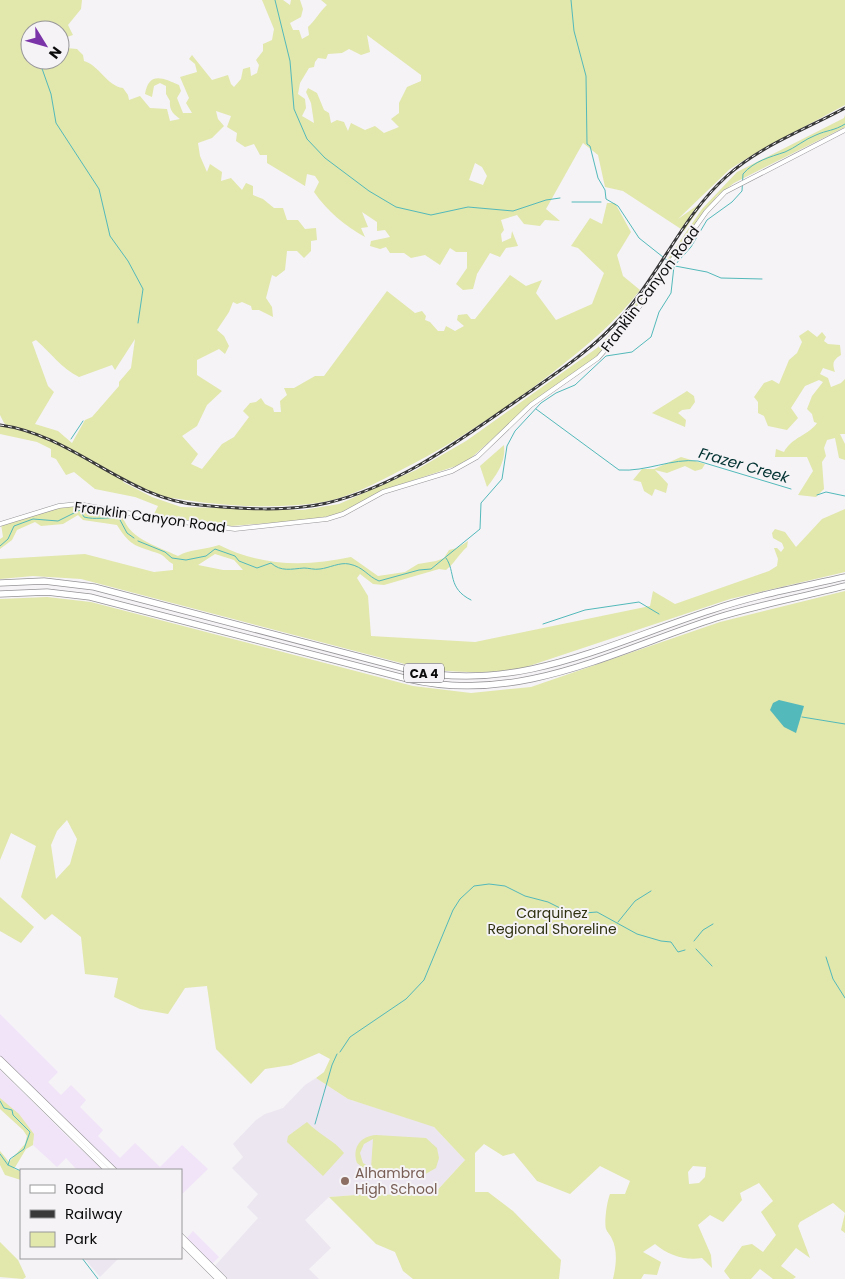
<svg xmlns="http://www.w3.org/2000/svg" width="845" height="1279" font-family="Poppins,sans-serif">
	<rect width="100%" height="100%" fill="#f5f3f6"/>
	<g fill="#f1e4f9">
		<polygon points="0,1014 58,1072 48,1082 61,1095 71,1085 86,1100 80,1107 103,1130 98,1136 120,1158 135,1143 160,1167 182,1145 208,1169 181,1195 181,1170 114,1170 0,1059"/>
		<polygon points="0,1070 75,1144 103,1170 77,1170 66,1158 57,1167 33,1145 34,1141 11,1108 0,1098"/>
		<polygon points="193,1231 219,1257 211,1265 185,1240"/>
	</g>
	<g fill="#ece6f0">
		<polygon points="316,1078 348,1099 433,1126 465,1160 432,1196 370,1194 329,1197 305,1220 331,1248 309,1269 319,1279 224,1279 213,1268 258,1218 247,1207 258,1194 232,1168 243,1157 233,1144 256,1120 265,1114 283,1108 305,1085"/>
		<polygon points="84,1258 119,1258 100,1277"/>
	</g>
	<g fill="#e2e7ac" fill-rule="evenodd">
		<path d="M0,0h82l-1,9 -13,16 5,10 -9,3 2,10 11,1 6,6 1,6c15,4 23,25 39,27l5,7 1,5 11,-4 10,12 17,1 3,12 10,-2c-7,-5 -11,-9 -10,-18l-4,-7v-8l-6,-3 -6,3 -2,11 -7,-3c4,-23 18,-16 34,-9l2,6 -4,7 6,15h9l-6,-10 3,-5 -9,-21 17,-5 -2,-8 -6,-5 3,-4 20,25 16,-5 3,9 3,3 7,-8 2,-10 7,-2 1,9 6,-3 2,-8 -3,-5 7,-9v-7l9,-4 2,-11 -12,-29h21l7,5 1,-5h9l3,9 -2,8 -11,6 3,7h6l3,9 7,-4 -1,-8c8,-7 11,-15 19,-22l-6,-5h524v105l-86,46 -29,18 -52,50 27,-19 -21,31 -61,-40 -18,-4 -7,-32 -15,-12 -37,66 14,12 -15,-1 -5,6 -16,-2 -7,-9 -16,5 3,10 -3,4 1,8 9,-4 1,-7 6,15 -12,2 -6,9 -10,-4 -13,21 -4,15 -10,1 -7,-6 11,-16v-16h-11l-6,-4 -10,17 -15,-10 -14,3 -7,-5h-14l-4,-6 -6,2 -10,-3 1,-5 19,-4 -5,-7 -8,1v-9l-15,-10 6,15 -7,1 4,9c-21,-12 -37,-25 -51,-45l5,-10 -4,-6 -8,-2 -2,12 -38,-23v-8h-7l-6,-11 -9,3 -9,-6 1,-8 -10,-6 4,-11 -15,-5 2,8 6,7 -12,12 -14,5 2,13 7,16 3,-8 12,8 -1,9 10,-3 11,12 4,-7 7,3v9l10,4 11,9h9l4,12h11l7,9 11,-1 1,12 -6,1v10l-7,7 -7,-7h-10l-2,19 -9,7 -4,-2 -6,23 6,9 1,10 -14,-7h-7l-1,-4 -9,-4 -5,2 -4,-2 -4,10 -12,18 7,6 5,10 -4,8 -6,-5 -22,11v15l25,16 -15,14 -10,21 -15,10 16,18 -7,10 11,5 20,-25 12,-7 15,-20 -6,-6 7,-8 6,-1 5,-4 4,6 8,4 1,4h7l-1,-11 7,-6 -3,-7h10l21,-12h9l63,-85 28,22 7,-2 4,5 -1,4 5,2 8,9h6l2,-5 9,5 9,-5 -7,-6 1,-5 9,-1 4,5h4l35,-44 16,11 16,-6 -6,13 20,27 36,-16 12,-31 -26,-25 -7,-2 19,-28 12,6 5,-21h8l16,29 -14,23 6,21 17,14c-25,33 -55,57 -88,83 -47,36 -96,69 -149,96 -25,13 -52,28 -80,33 -48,8 -103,4 -151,-4v2l-23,-8 -25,-12 -1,2 29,15 29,10 122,3 36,-6 77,-34 50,-29 131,-93 23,-24 30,-39 52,-76 35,-37 107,-54 1,-3v12l-111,56 -17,13 -86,123 -35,39 -60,42 -65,58 -15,8 -75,25 -42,23 -30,6 -78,6 -78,-10 5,-10 -23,-9 -40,-8 -21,-17 -8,3 -10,-16 -5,-2v-8l-14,-7 -37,-8v-9l8,1 -4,-3 -4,-8zM30,30h30v30h-30zM367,35l54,40v6l-14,6 -8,16v10l-8,6 8,8 -15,6 -9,-7 -10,4 -14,-7 -3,8 -4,-9 -7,-2 -6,3 -2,-10 -5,-3 -7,-17 -9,-5 -2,4 5,11 3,20 -12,-7 4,-8 -1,-9 -7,-5 2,-11 9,-15 5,-1 1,-5 3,-4 8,1 2,-5 14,-1 7,-4 12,6 9,-3zM475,163l7,4 5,9 -4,9 -14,-5zM135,339l-4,29 -12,14v4l-27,31 -7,3 -13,23 -14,-12 -23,-7 19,-32 -6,-6 -16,-44 4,-2c14,12 26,29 43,37l33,-12 3,5z"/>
		<path d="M808,330l9,7 5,-5 4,5 -2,4 4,3 12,1 1,10c-8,5 -9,8 -6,17l-12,-4 -3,6 8,4 3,9 10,-4 4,-4v55h-5l5,10v16l-6,-2 -4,-20 -8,2 -3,8 2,8 -4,6 2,27 -8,8 -18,-2 15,-24 -6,-14h-32l1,-8 8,3c8,-15 25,-17 33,-29l-3,-1 -2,-8 -5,-5 5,-13 11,-14 -4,-2 -14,6 -14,22 7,10 -11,12 -19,-4 -4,-10 -6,-3v-11l-4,-5 10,-14 8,-3 7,4 10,-24 8,-7 5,-11 -3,-6z"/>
		<polygon points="687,391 694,396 695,402 690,409 682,410 678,413 686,420 685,427 652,413"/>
		<path d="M504,445c2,17 -7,29 -17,42l-7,-21z"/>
		<polygon points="681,457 705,464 702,469 695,471 685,466 667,473 655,470 668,484 666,493 655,489 652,496 644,491 641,482 633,480 642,469 654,469"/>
		<path d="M78,504l44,8c3,26 35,34 56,44 11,-7 28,-6 41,-11 42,21 86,22 132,12l27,19 27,-4 13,-8 18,-3 8,-3 5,-8 8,-2 11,-7 -1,6c-9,8 -13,17 -21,23l-7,-1 -55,16 -11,-1 -13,-10 -3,4 11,18 3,40 104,6 175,-36 3,-15 22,13 94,-33 8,-5 1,-7 -4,-11h3l4,4 3,-4 -2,-5 -9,-5 -1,-5 3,-4 10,3 11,15 26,-28 23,-10v63l-115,27 -207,69c-34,6 -67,5 -103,0l-339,-89 -48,-3 -33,3v-20l85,-5 69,18 19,-2v-6c-6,-3 -8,-8 -13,-10 -22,-8 -29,-6 -43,-29l-34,-5 -5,-5 -15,9 -22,2 -6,-4 -18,8 -5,10 -12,9v9v-19l3,-2 -2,-13 36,-12zM215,554l19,6 9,10h-20l-25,-5z"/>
		<path d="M845,591v642l-4,-3 4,-17 -12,-10 -33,19 -2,4 12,32 -14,-10 -15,18 15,11 -3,2h-20l-13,-10 -9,10h-21l-6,-8 18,-25 10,-2 11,8 13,-17 -15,-23 12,-11 -14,-18 -19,10 2,7 -19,22 -13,-7 -12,10 13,30 1,13 -10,-10c-17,3 -34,-3 -47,-14l-12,8 18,10 -4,13 -13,-1 -3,5h-28c3,-13 5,-28 -1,-40 -1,-3 -5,-7 -6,-10 -2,-7 1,-28 4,-35h15l5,-13 -30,-15 -30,28 -33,-13 -23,-28 -11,3 -19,-12 -9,9v39h13l25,19 48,49 -2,19h-146l-10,-8 -8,-19 -19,-8 -47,-47 41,-3 62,2 33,-36 -31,-33 -86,-28 -32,-21 8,-6 6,-13 -11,-6 -28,12 -26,4 -14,15 -35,-35 -9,-63 -22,2 -17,26 -28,-5 -26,-12 4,-19 -33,-4 -4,-37 -29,-23 -7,6 -24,-23 15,-51 -25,-13 -11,27v-261l47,-2 44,5 322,84 58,7 60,-6 189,-65zM67,820l10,19 -7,25 -14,15 -5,-34 6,-14zM693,1166l13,1 -1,10 -6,6 -10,1 -1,-12z"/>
		<polygon points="0,897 34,927 21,943 0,931"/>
		<polygon points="0,1098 19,1114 34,1134 33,1145 26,1149 14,1169 21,1171 21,1180 5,1175 0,1165 0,1151 9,1162 25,1144 27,1136 23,1130 0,1109"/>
		<path d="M307,1122c11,12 27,18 37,31l-21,23 -36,-34 1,-6z"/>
		<path d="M376,1135l50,3 11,10 2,10 -3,10 -14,8 -52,-3 -13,-10c-5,-15 3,-27 19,-28zM373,1139l-2,29 -8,-5 -3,-10 4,-9z"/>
		<polygon points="0,1242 18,1260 26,1277 23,1279 0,1277"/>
	</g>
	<polygon fill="#53b9ba" points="779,700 804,706 796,733 784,727 770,710 773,703"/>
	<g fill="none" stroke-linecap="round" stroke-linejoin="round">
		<g stroke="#53b9ba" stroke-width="1">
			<polyline points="275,0 290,61 294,109 307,139 325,158 369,191 396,207 431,215 468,207 513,211 546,200 560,198"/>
			<polyline points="571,0 574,31 586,76 587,144 590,146 598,178 605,190 606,199 618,206 639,238 668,261"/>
			<polyline points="24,39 30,48"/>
			<polyline points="39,60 51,94 56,123 99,189 110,236 128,261 143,289 138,323"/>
			<polyline points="572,202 601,202"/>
			<polyline points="675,266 707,272 721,278 762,279"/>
			<path d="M536,409l83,61c27,2 53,-12 79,-9l93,28"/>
			<polyline points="71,439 83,421"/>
			<polyline points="817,495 826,492 845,496"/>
			<path d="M138,541l27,11 7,6 14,2 20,-4 9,-7 20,7 4,5 18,7 14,-5c10,9 20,6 33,5 5,0 10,2 16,1 9,-1 20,-7 29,-5 15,3 18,12 30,17l40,-11 12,-1 49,-40 1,-26 21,-24 5,-33 8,-15 26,-28 15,-10 19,-8 31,-29 26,-4 19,-15 8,-25 12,-19 3,-27 17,-19 16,-27 25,-18 10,-11 1,-17c11,-13 27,-17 42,-22 10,-4 20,-13 31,-17 11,-5 18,-4 29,-11"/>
			<path d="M0,546l8,-7 6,-13 19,-7 25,2 22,-11 4,7c11,3 23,0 35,1l8,15 7,5"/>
			<path d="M446,558c10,14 1,30 25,42"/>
			<polyline points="543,624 585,610 639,602 659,614"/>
			<polyline points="802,717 845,724"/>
			<polyline points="618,922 635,901 651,891"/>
			<polyline points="694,941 703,930 713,924"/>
			<polyline points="696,949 712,966"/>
			<polyline points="826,957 833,979 845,998"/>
			<polyline points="340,1052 350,1037 406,999 424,980 453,910 460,899 474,886 489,884 505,886 525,896 548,902 572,914 597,912 637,934 661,941 671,942 678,952 685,950"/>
			<polyline points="0,1101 4,1108 12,1110 13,1115 30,1132 24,1149 10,1159 8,1165"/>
			<polyline points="315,1124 332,1065 337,1054"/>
			<polyline points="0,1154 8,1165 21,1171"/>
			<polyline points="82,1258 98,1279"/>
		</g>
		<defs>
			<polyline id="minor" points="0,524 59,506 78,504 161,519 235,529 327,519 343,514 383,492 452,471 477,457 531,405 598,358 624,328 706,212 725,192 845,130"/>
			<g id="major">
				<polyline points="0,1059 114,1170"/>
				<polyline points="0,1065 107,1170"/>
				<polyline points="181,1236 224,1279"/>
				<polyline points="181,1242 218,1279"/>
			</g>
			<g id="highway">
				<path d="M0,583l44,-2 50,6 316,83c108,24 202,-28 302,-60 43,-15 89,-23 133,-33"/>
				<path d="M0,594l47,-2 43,5 318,82c110,26 206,-28 308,-61 42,-13 86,-21 129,-32"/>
			</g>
		</defs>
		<use href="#minor" stroke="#959396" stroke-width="5"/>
		<use href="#major" stroke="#959396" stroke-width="6"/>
		<use href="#highway" stroke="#959396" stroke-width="7"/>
		<use href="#minor" stroke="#fff" stroke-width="4"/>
		<use href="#major" stroke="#fff" stroke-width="5"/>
		<use href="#highway" stroke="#fff" stroke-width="5.5"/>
		<defs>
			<path id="rail" d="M0,425c74,10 126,74 200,80 41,4 87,7 127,-2 72,-17 135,-64 195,-106 36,-25 73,-49 102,-83 37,-43 60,-100 103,-138 33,-30 79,-47 118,-68"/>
		</defs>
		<use href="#rail" stroke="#39393a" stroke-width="3"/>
		<use href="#rail" stroke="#f5f3f6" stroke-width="1" stroke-dasharray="4" stroke-linecap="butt"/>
	</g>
	<circle fill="#8d6e63" stroke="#f5f3f6" stroke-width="2" cx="345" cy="1181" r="5"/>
	<g text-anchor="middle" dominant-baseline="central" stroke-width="4" stroke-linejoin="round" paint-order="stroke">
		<rect fill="#f5f3f6" stroke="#525153" stroke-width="1" x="404" y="663.5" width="40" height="19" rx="4"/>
		<g font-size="12" font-weight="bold" fill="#0c0c0d">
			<text x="424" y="673">CA 4</text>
		</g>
		<g font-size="14" fill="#0c0c0d" stroke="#f5f3f6">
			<text transform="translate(650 289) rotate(-53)">Franklin Canyon Road</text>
			<text transform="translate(150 517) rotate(8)">Franklin Canyon Road</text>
		</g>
		<g font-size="14" fill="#303212" stroke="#f5f3f6">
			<text x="552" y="913">Carquinez<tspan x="552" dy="16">Regional Shoreline</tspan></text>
		</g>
		<g font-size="14" fill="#785e54" stroke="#f5f3f6" text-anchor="start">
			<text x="355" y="1173">Alhambra<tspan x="355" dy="16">High School</tspan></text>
		</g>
		<g font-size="15" font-style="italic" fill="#003131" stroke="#f5f3f6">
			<text transform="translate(744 465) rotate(16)">Frazer Creek</text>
		</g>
	</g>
	<rect x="20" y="1169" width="162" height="90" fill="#f5f3f6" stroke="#989799"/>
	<rect x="30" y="1185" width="25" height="8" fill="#ffffff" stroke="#989799"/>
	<text x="65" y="1194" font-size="15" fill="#0c0c0d">Road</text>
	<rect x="30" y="1210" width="25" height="8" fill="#39393a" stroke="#989799"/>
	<text x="65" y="1219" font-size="15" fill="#0c0c0d">Railway</text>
	<rect x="30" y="1232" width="25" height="15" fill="#e2e7ac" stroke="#989799"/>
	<text x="65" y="1244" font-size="15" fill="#0c0c0d">Park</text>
	<g transform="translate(45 45) rotate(127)"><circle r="24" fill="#f5f3f6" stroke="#989799"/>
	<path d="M0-4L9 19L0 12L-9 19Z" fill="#7b34a8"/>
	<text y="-8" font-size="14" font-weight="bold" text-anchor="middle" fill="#0c0c0d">N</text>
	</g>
</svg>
